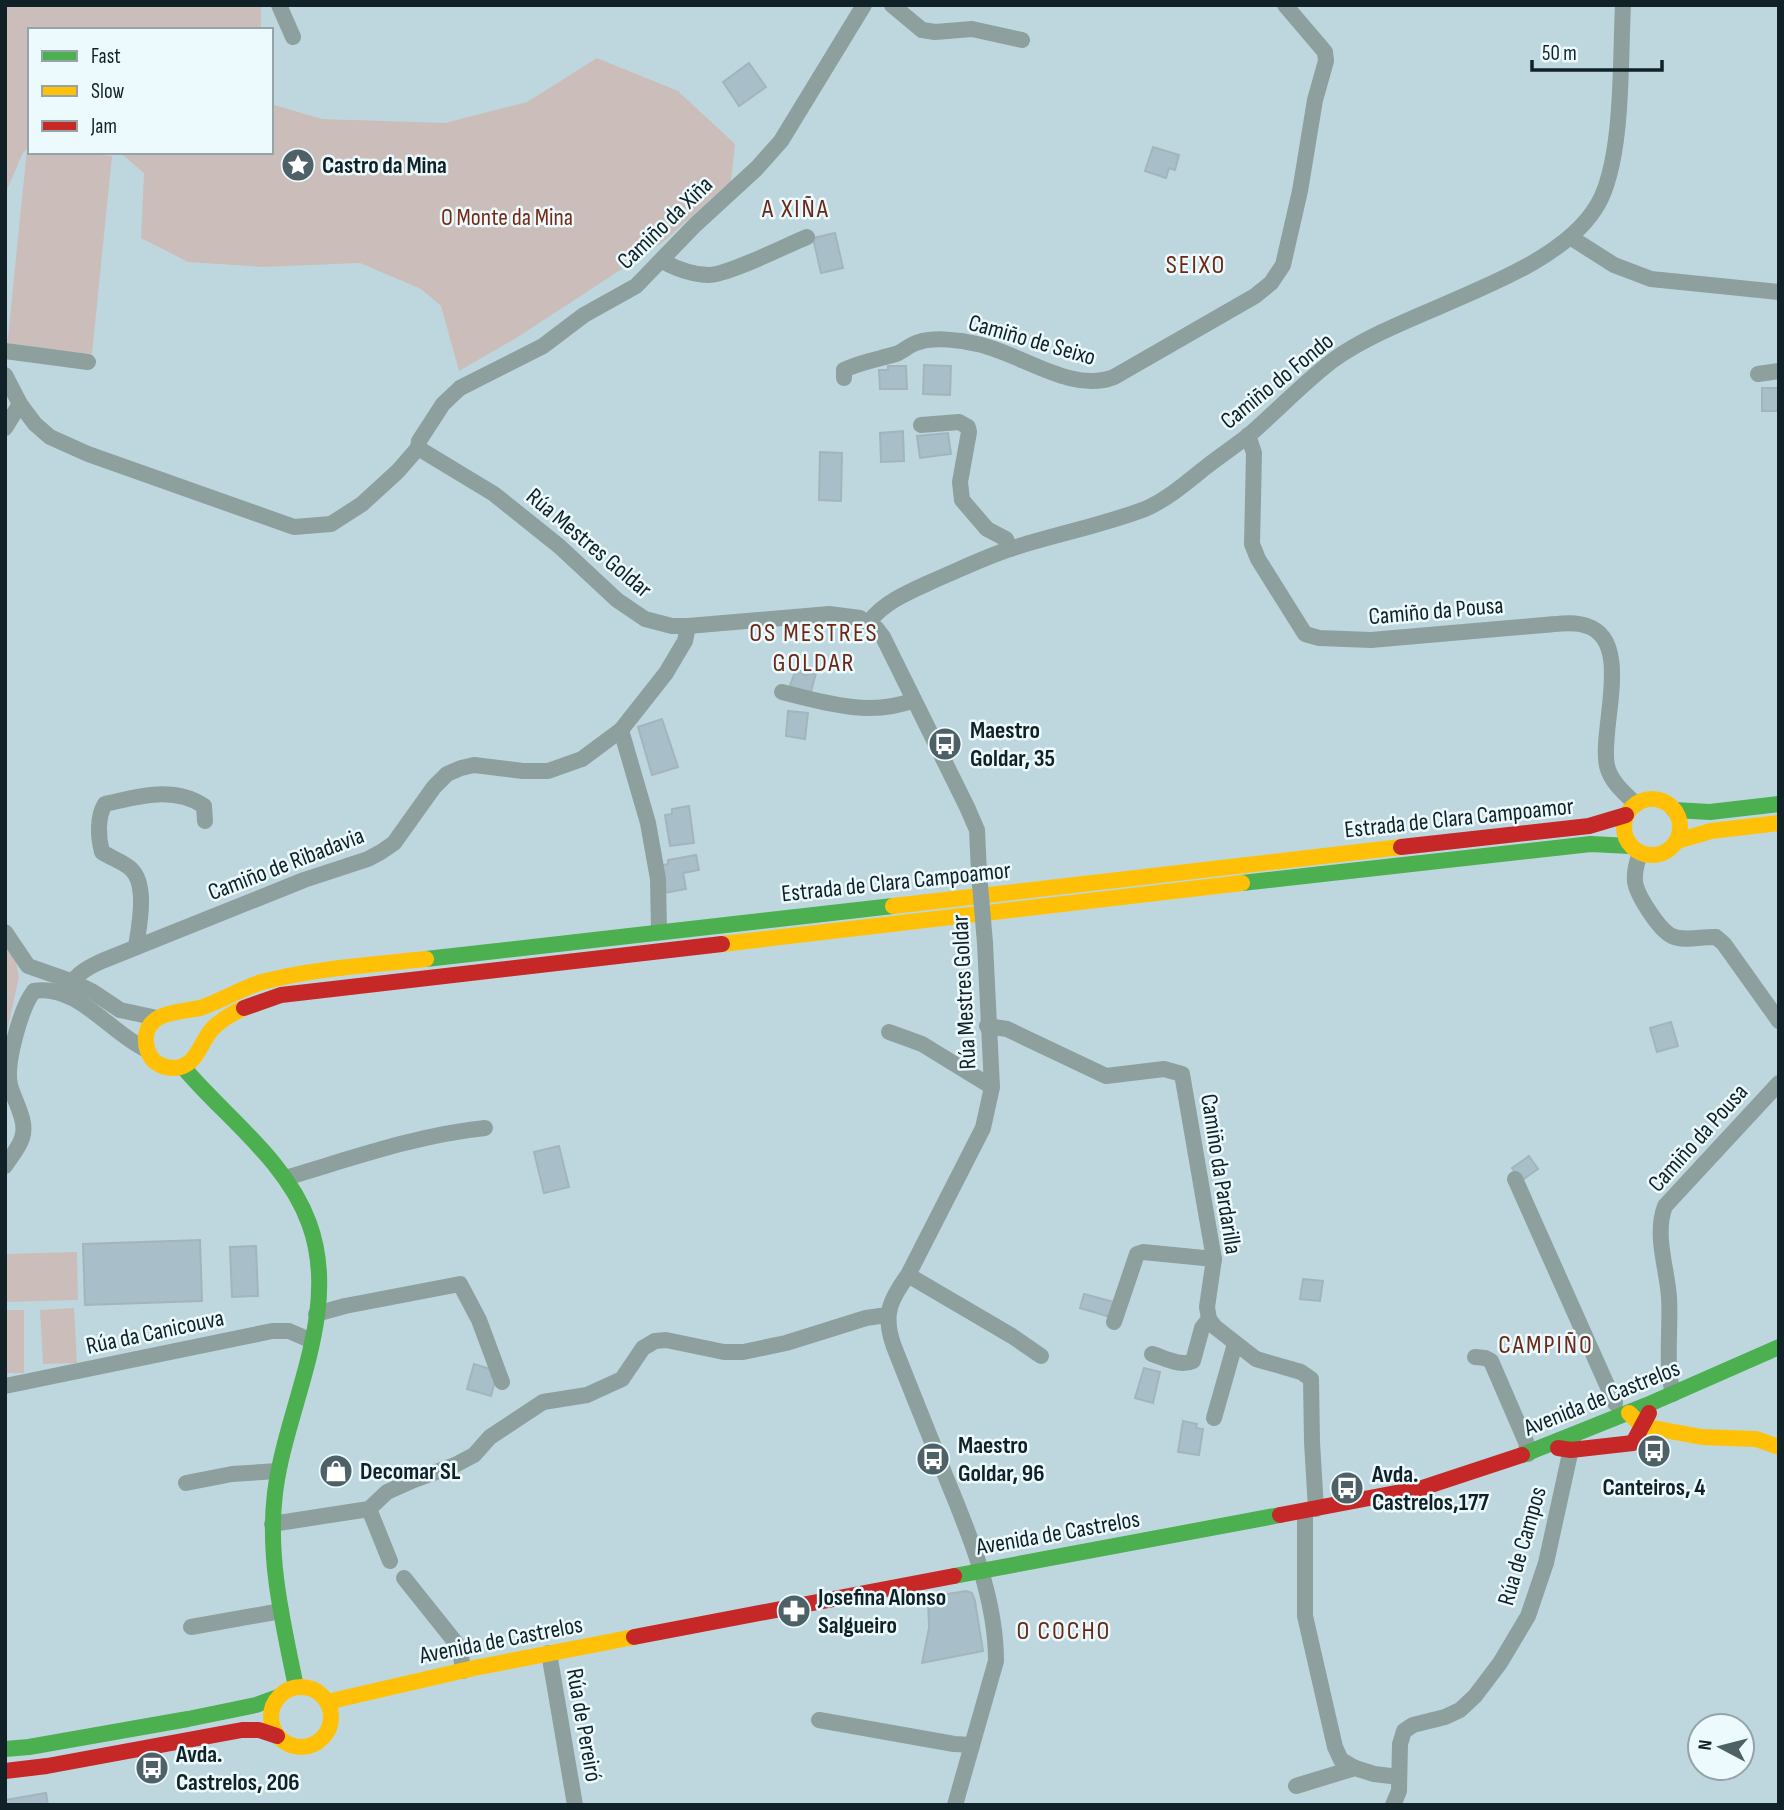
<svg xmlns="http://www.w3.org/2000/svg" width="1784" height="1810" font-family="'Sofia Sans Condensed',sans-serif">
	<rect width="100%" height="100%" fill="#bed7df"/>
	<g fill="#cbbeba">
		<polygon points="5,5 261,5 261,30 30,30 30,152 74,152 112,156 92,354 7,346 27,149 23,153 5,194"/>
		<polygon points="597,58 678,91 735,144 731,181 663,242 518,337 459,371 441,306 421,289 360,263 263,267 188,262 141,238 144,173 119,152 271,152 271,104 322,119 445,123 527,102"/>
		<polygon points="5,948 16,961 19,977 5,1041"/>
		<polygon points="77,1252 78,1300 5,1302 5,1254"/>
		<polygon points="74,1308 77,1363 43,1364 40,1310"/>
		<rect x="5" y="1310" width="19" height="63"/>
	</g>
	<g fill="#a8bec8" stroke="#a3b5bc" stroke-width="2">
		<polygon points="749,63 766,87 739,106 723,82"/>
		<polygon points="1153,147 1179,155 1175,170 1169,168 1166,178 1145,171"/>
		<polygon points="835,233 843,268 821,273 813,238"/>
		<polygon points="924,365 951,366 950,395 923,394"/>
		<polygon points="888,366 906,366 907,389 880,389 879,370 888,370"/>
		<rect x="1762" y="388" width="17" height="23"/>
		<polygon points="903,431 904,461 881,462 880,433"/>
		<polygon points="948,433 951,454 920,458 917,436"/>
		<polygon points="820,452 842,453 841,501 819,500"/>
		<polygon points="800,670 804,675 816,673 810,695 789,688 795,672"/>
		<polygon points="788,711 808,713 805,739 786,736"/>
		<polygon points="662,719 678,767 652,775 638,727"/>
		<polygon points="689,806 694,843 670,846 665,815 672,814 672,809"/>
		<polygon points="696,855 699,870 683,873 686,889 664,893 659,866 668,864 668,860"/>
		<polygon points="1671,1022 1678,1046 1657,1052 1650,1028"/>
		<polygon points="559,1146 569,1187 544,1193 534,1152"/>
		<polygon points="1529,1156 1538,1169 1521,1181 1512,1168"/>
		<polygon points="200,1240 202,1301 85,1305 83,1244"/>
		<polygon points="256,1246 258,1296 232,1297 230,1247"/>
		<polygon points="1303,1279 1323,1281 1320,1301 1300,1299"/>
		<polygon points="1084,1294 1114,1302 1110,1317 1080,1308"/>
		<polygon points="474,1364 493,1370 491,1376 496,1377 491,1396 467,1389"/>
		<polygon points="1144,1368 1160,1372 1153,1403 1135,1398"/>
		<polygon points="1183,1421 1197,1424 1196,1428 1203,1429 1199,1455 1178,1452"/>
		<polygon points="966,1591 972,1593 975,1601 983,1651 922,1663 929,1628 928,1597"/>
		<polygon points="46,1793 48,1805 5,1805 5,1800"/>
	</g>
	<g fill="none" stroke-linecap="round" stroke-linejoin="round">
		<g stroke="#8da09e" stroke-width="16">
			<polyline points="279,5 293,37"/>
			<polyline points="892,5 922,30 935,32 972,29 1022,40"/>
			<polyline points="1570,237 1614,265 1651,279 1779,292"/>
			<path d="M662,261c13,7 31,14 47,14 19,0 78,-30 98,-38"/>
			<polyline points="5,351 88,362"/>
			<polyline points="1758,374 1779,371"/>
			<polyline points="5,375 20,404 35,424 50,437 88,454 294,527 331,524 362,504 398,471 418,448 494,494 559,546 617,600 645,619 672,626 688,626 829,614 860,618 876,628 883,637 967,807 977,830 979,873"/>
			<path d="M844,378v-8c16,-8 35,-11 52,-16 8,-3 14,-10 23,-12 16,-5 42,-2 58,2 44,9 94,50 137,33l141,-81 16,-13 12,-18 17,-74 15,-91 11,-39 -1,-9 -40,-47"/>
			<polyline points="921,425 959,422 968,427 969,432 960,482 962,500 987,529 1006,539 1010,549"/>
			<polyline points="5,428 20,404"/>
			<path d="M1248,435l6,18 -2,91 6,15 47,75 14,4 52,2 173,-15c14,-1 30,-4 43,1 47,15 12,104 20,140 4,16 17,27 29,38"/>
			<polyline points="418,448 419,441 443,404 460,388 543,346 584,315 636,286 695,225 757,168 781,141 864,5"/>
			<path d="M869,622c16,-21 42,-31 66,-42 26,-11 52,-24 78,-32 44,-14 90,-23 132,-39 23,-10 42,-27 61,-42 14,-11 29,-21 43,-32 28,-24 53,-51 83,-74 71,-53 223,-81 266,-157 26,-46 22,-145 25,-199"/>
			<path d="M782,692c43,11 89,25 132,8"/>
			<polyline points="621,730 648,823 658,879 659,931"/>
			<path d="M1640,853c-3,9 -6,18 -5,28 1,13 24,49 37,55 12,6 31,0 44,1l8,7 55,77"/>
			<polyline points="5,932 28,966 71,981 93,992 120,1010 157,1018"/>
			<path d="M136,947c3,-21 12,-62 -5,-78 -7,-7 -20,-11 -29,-17 -4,-15 -5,-35 3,-48 33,-8 69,-18 99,2l1,15"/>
			<path d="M34,991c44,-7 76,42 113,59"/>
			<path d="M65,995c8,-19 19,-26 37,-34l202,-81 64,-21 13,-7 13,-9 40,-56 13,-13 14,-6 13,-3 49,6h25l34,-12 39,-29 45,-57 19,-32 3,-15"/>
			<polyline points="987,1026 1007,1029 1106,1076 1164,1069 1182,1074 1214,1259 1207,1307 1209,1319 1215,1327 1256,1359 1301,1372 1311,1379 1312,1442 1316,1509"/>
			<polyline points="889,1032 922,1044 992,1087"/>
			<path d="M5,1166c5,-8 14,-18 17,-28 6,-17 -8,-37 -12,-53 -5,-21 11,-78 24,-94"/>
			<path d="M285,1178c65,-19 132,-43 200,-50"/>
			<polyline points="1515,1179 1615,1403"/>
			<polyline points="908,1275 1012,1336 1041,1356"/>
			<polyline points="316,1314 345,1306 460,1284 479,1320 502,1382"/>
			<polyline points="1114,1322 1137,1254 1143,1252 1214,1259"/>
			<path d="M1152,1354c13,4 28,13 41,7l9,-33 7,-9"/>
			<polyline points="1475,1357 1485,1358 1491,1361 1526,1442 1528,1454"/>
			<polyline points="5,1386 272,1331 289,1331 312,1341"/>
			<path d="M1673,1394c-8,-32 -2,-64 -4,-97 -2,-29 -15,-62 -4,-91l114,-123"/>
			<polyline points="1214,1418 1235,1344"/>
			<polyline points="186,1483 232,1474 278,1471"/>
			<polyline points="369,1509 390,1561"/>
			<polyline points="1305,1511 1305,1616 1335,1747 1341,1760 1355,1768"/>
			<polyline points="272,1524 369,1509 387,1492 414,1480 455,1465 474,1455 490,1437 543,1402 587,1395 622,1379 643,1348 655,1341 666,1340 724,1352 743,1352 786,1343 866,1318 887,1315"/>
			<polyline points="404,1578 460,1648 463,1671"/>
			<polyline points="191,1627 281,1611"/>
			<polyline points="549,1653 575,1805"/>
			<polyline points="819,1720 954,1744 972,1745"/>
			<polyline points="1296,1786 1355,1768 1374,1774 1399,1777"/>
			<path d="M955,1805l41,-144c0,-64 -27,-128 -51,-186 -17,-44 -35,-87 -52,-131 -10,-30 -3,-44 15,-69l75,-147 9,-41 -7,-144"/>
			<polyline points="1393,1805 1399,1791 1400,1744 1404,1731 1413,1725 1445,1717 1460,1710 1475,1696 1500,1663 1528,1616 1546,1563 1573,1440"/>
		</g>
		<g stroke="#4caf50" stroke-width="16">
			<polyline points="1674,810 1710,812 1779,804"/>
			<polyline points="1242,883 1591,844 1630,846"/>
			<polyline points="426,959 893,906"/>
			<path d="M183,1067c42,50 103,93 126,156 33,89 -23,182 -34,270 -8,65 8,130 21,194"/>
			<polyline points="1522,1455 1647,1405 1779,1347"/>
			<polyline points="954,1576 1280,1515"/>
			<polyline points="5,1749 29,1747 188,1719 256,1705 278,1697"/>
		</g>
		<g stroke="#ffc107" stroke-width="16">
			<circle cx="1652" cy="827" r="28"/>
			<polyline points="1677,841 1711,831 1779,823"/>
			<polyline points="893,906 1401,847"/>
			<polyline points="722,944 1242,883"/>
			<path d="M244,1008c-11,5 -22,11 -31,20 -13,14 -16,39 -39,40 -7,0 -14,-2 -20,-7 -6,-6 -9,-16 -8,-25 4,-27 38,-23 57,-29 20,-7 39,-19 59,-25 53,-14 110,-17 164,-23"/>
			<polyline points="1629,1413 1642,1426 1702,1437 1756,1439 1779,1447"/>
			<circle cx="301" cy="1717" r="30"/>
			<polyline points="327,1702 474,1668 634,1637"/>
		</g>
		<g stroke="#c62828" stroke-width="16">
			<polyline points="1401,847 1589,826 1626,815"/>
			<polyline points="244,1008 281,995 722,944"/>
			<polyline points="1558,1448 1571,1450 1633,1443 1649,1413"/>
			<polyline points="1280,1515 1422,1488 1522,1455"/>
			<polyline points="634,1637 954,1576"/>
			<polyline points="5,1771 47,1766 242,1730 259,1730 277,1736"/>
		</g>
		<polyline stroke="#8da09e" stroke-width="16" points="979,873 985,943"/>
	</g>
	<defs>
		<symbol id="sight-disc" viewBox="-11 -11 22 22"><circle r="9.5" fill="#4d6167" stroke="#ecfafe"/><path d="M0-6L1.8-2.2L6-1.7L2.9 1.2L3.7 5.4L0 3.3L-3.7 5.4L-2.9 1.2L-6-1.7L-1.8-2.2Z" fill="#fff"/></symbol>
		<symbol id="bus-disc" viewBox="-11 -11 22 22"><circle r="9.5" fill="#4d6167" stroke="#ecfafe"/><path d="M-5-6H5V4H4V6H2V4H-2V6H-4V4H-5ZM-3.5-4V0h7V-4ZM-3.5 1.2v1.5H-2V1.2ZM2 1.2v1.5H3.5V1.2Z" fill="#fff"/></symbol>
		<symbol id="shop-disc" viewBox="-11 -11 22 22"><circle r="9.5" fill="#4d6167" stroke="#ecfafe"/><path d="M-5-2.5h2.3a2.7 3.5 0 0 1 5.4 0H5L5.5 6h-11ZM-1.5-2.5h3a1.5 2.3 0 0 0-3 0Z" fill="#fff"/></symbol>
		<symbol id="pharmacy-disc" viewBox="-11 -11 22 22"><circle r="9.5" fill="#4d6167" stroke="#ecfafe"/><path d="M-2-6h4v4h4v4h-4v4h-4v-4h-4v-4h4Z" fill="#fff"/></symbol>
	</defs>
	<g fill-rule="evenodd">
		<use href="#sight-disc" x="279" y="146" width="38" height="38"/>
		<use href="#bus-disc" x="926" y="725" width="38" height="38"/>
		<use href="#bus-disc" x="1635" y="1432" width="38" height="38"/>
		<use href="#bus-disc" x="914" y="1440" width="38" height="38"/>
		<use href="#shop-disc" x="317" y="1452" width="38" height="38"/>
		<use href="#bus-disc" x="1328" y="1469" width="38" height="38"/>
		<use href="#pharmacy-disc" x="775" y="1592" width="38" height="38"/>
		<use href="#bus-disc" x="133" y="1749" width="38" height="38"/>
	</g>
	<g text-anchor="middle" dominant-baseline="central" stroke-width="5" stroke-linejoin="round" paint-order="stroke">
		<g font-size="24" font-weight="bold" fill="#102227" stroke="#ecfafe" text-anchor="start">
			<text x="322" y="165">Castro da Mina</text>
			<text x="970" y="730">Maestro<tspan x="970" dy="28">Goldar, 35</tspan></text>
			<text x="958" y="1445">Maestro<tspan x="958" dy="28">Goldar, 96</tspan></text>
			<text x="360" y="1471">Decomar SL</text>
			<text x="1372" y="1474">Avda.<tspan x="1372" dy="28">Castrelos,177</tspan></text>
			<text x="1654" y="1487" text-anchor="middle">Canteiros, 4</text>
			<text x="818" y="1597">Josefina Alonso<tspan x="818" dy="28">Salgueiro</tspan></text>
			<text x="176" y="1754">Avda.<tspan x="176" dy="28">Castrelos, 206</tspan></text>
		</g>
		<g font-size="24" fill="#762a13" stroke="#ecfafe">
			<text x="507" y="217">O Monte da Mina</text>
		</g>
		<g font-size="24" fill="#102227" stroke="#ecfafe">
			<text transform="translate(665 223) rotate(-44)">Camiño da Xiña</text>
			<text transform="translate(1032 340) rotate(16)">Camiño de Seixo</text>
			<text transform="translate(1277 381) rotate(-39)">Camiño do Fondo</text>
			<text transform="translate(589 543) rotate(40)">Rúa Mestres Goldar</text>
			<text transform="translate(1436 611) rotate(-5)">Camiño da Pousa</text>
			<text transform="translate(1459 818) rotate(-6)">Estrada de Clara Campoamor</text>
			<text transform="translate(286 864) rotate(-21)">Camiño de Ribadavia</text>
			<text transform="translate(896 882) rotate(-6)">Estrada de Clara Campoamor</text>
			<text transform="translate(964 992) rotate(-93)">Rúa Mestres Goldar</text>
			<text transform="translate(1698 1138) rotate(-48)">Camiño da Pousa</text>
			<text transform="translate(1221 1174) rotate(81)">Camiño da Pardarilla</text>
			<text transform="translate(155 1332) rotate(-12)">Rúa da Canicouva</text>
			<text transform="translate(1602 1398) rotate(-22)">Avenida de Castrelos</text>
			<text transform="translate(1058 1533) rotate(-10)">Avenida de Castrelos</text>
			<text transform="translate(1522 1546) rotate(-74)">Rúa de Campos</text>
			<text transform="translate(501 1640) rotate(-11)">Avenida de Castrelos</text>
			<text transform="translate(584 1725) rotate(80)">Rúa de Pereiró</text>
		</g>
		<g font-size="26" letter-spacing="2" fill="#6a2815" stroke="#ecfafe">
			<text x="796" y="209">A XIÑA</text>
			<text x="1196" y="265">SEIXO</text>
			<text x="814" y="633">OS MESTRES<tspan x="814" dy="30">GOLDAR</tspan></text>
			<text x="1546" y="1345">CAMPIÑO</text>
			<text x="1064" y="1631">O COCHO</text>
		</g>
	</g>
	<rect width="1784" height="1810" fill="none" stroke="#102227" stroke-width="14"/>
	<rect x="28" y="28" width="245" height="126" fill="#ecfafe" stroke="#94a4a8" stroke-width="2"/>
	<rect x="42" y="51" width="35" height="10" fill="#4caf50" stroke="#94a4a8" stroke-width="2"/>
	<text x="91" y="63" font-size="21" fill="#102227">Fast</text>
	<rect x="42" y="86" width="35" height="10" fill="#ffc107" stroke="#94a4a8" stroke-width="2"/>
	<text x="91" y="98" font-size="21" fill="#102227">Slow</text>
	<rect x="42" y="121" width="35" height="10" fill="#c62828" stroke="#94a4a8" stroke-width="2"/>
	<text x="91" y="133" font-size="21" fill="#102227">Jam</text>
	<g transform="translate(1721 1747) rotate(277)"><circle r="33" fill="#ecfafe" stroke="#94a4a8" stroke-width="2"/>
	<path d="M0-5L12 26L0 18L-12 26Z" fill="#4d6167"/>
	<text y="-10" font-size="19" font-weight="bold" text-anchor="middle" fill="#102227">N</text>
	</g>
	<path d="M1532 60v10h130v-10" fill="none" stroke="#102227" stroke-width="3.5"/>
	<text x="1542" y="60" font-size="21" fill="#102227" stroke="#ecfafe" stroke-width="5" paint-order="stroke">50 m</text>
</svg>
